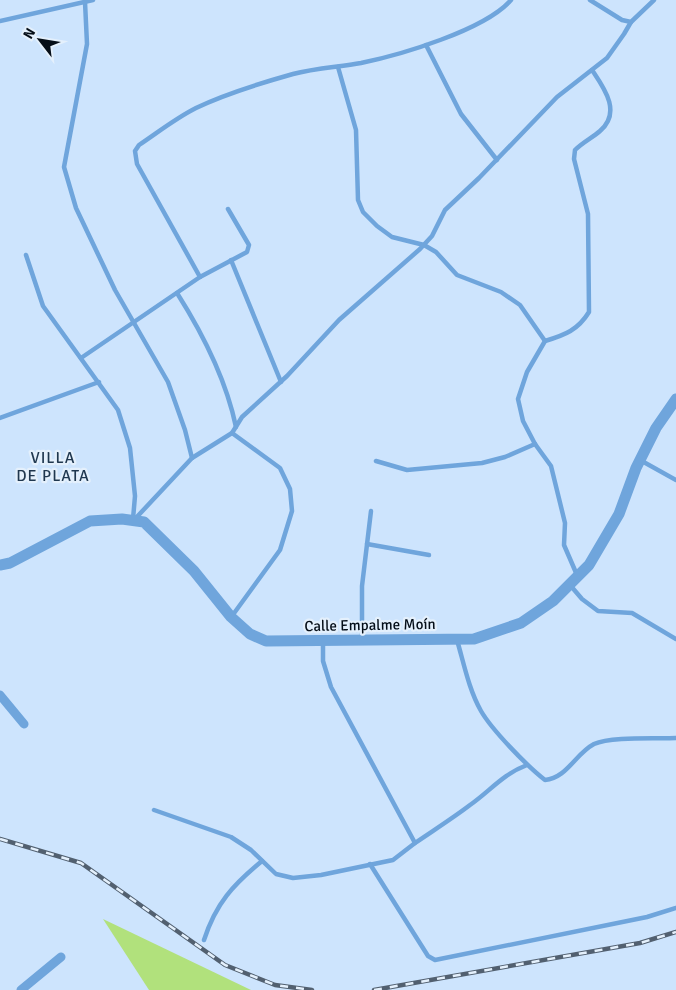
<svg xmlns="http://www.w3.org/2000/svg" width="676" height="990" font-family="Signika,sans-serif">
	<rect width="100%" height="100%" fill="#cde4fd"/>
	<polygon fill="#b1e17c" points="103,919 251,990 149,990"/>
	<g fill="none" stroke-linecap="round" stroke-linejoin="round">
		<g stroke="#6fa5dc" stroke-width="4.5">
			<polyline points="590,0 622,20 631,22 654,0"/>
			<polyline points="85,2 87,44 64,167 76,208 115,290 168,382 185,430 192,458"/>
			<polyline points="0,21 93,0"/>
			<polyline points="426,45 461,114 497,160"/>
			<polyline points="338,67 356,130 358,200 363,212 377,226 392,237 424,245 436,252 457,275 501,292 520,305 545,341 527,372 518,399 523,421 535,444 551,466 565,523 564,545 577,575"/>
			<polyline points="26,255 43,306 118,410 130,448 135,496 133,519"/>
			<polyline points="231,260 281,382"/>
			<path d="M200,277l-63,-113 -2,-13 4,-6c18,-12 37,-27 57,-37 31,-15 65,-25 97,-34 22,-6 46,-7 68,-11 39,-8 124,-33 150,-63"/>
			<path d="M177,293c26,41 49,86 59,134"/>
			<path d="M545,341c20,-6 33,-11 44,-29l-1,-98 -14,-55 1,-9c8,-8 17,-12 25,-19 22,-19 4,-43 -8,-61"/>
			<polyline points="81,358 200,277 247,252 249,245 228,209"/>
			<polyline points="0,418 99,382"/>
			<polyline points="232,433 280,468 290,489 292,511 280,550 232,616"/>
			<polyline points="640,460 676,480"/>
			<polyline points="376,461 407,470 482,463 505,457 535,444"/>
			<polyline points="134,520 192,458 232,433 242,417 287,376 339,320 420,249 432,236 445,210 479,178 557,97 607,58 624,34 631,22"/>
			<polyline points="367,544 429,555"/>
			<polyline points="570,585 582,599 598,611 632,613 676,639"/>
			<polyline points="362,639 362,586 371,511"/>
			<path d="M457,640c7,24 12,50 24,71 11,19 46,55 64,69 22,-2 30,-26 49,-36 17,-8 62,-5 82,-6"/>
			<path d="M323,641v20l8,26 84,156c19,-13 38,-25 55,-38 20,-14 33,-31 57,-40"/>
			<polyline points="154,810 231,837 251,850 276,874 293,878 321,875 393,860 415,843"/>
			<polyline points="370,864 428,956 435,960 647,917 676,908"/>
			<path d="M204,940c12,-37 29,-55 58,-79"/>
		</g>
		<g stroke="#6fa5dc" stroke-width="9">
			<polyline points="0,695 24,724"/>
			<polyline points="21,990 61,957"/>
		</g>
		<polyline stroke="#6fa5dc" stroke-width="11" points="0,565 10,563 90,521 122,519 144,522 194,571 231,617 250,634 266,641 474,639 521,623 553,601 589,565 619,514 636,468 656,428 676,399"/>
		<defs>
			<g id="rail">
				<polyline points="0,839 81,863 225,965 275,985 312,990"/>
				<polyline points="374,990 640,943 676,932"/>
			</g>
		</defs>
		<use href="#rail" stroke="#526070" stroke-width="4.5"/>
		<use href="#rail" stroke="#e4f0fc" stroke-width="2.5" stroke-dasharray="8" stroke-linecap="butt"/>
	</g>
	<g text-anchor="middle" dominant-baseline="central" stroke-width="4.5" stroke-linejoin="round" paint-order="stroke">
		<g font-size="15" fill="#050e18" stroke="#e4f0fc">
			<text transform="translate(370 625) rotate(-1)">Calle Empalme Moín</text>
		</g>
		<g font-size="16" letter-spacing="1" fill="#1f374f" stroke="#e4f0fc">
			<text x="53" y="458">VILLA<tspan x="53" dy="18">DE PLATA</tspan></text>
		</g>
	</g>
	<g transform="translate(40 40) rotate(301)" stroke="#e4f0fc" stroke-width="4" paint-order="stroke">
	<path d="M0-4L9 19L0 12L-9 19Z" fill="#050e18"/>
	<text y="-8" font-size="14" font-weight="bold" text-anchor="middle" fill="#050e18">N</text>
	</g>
</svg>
